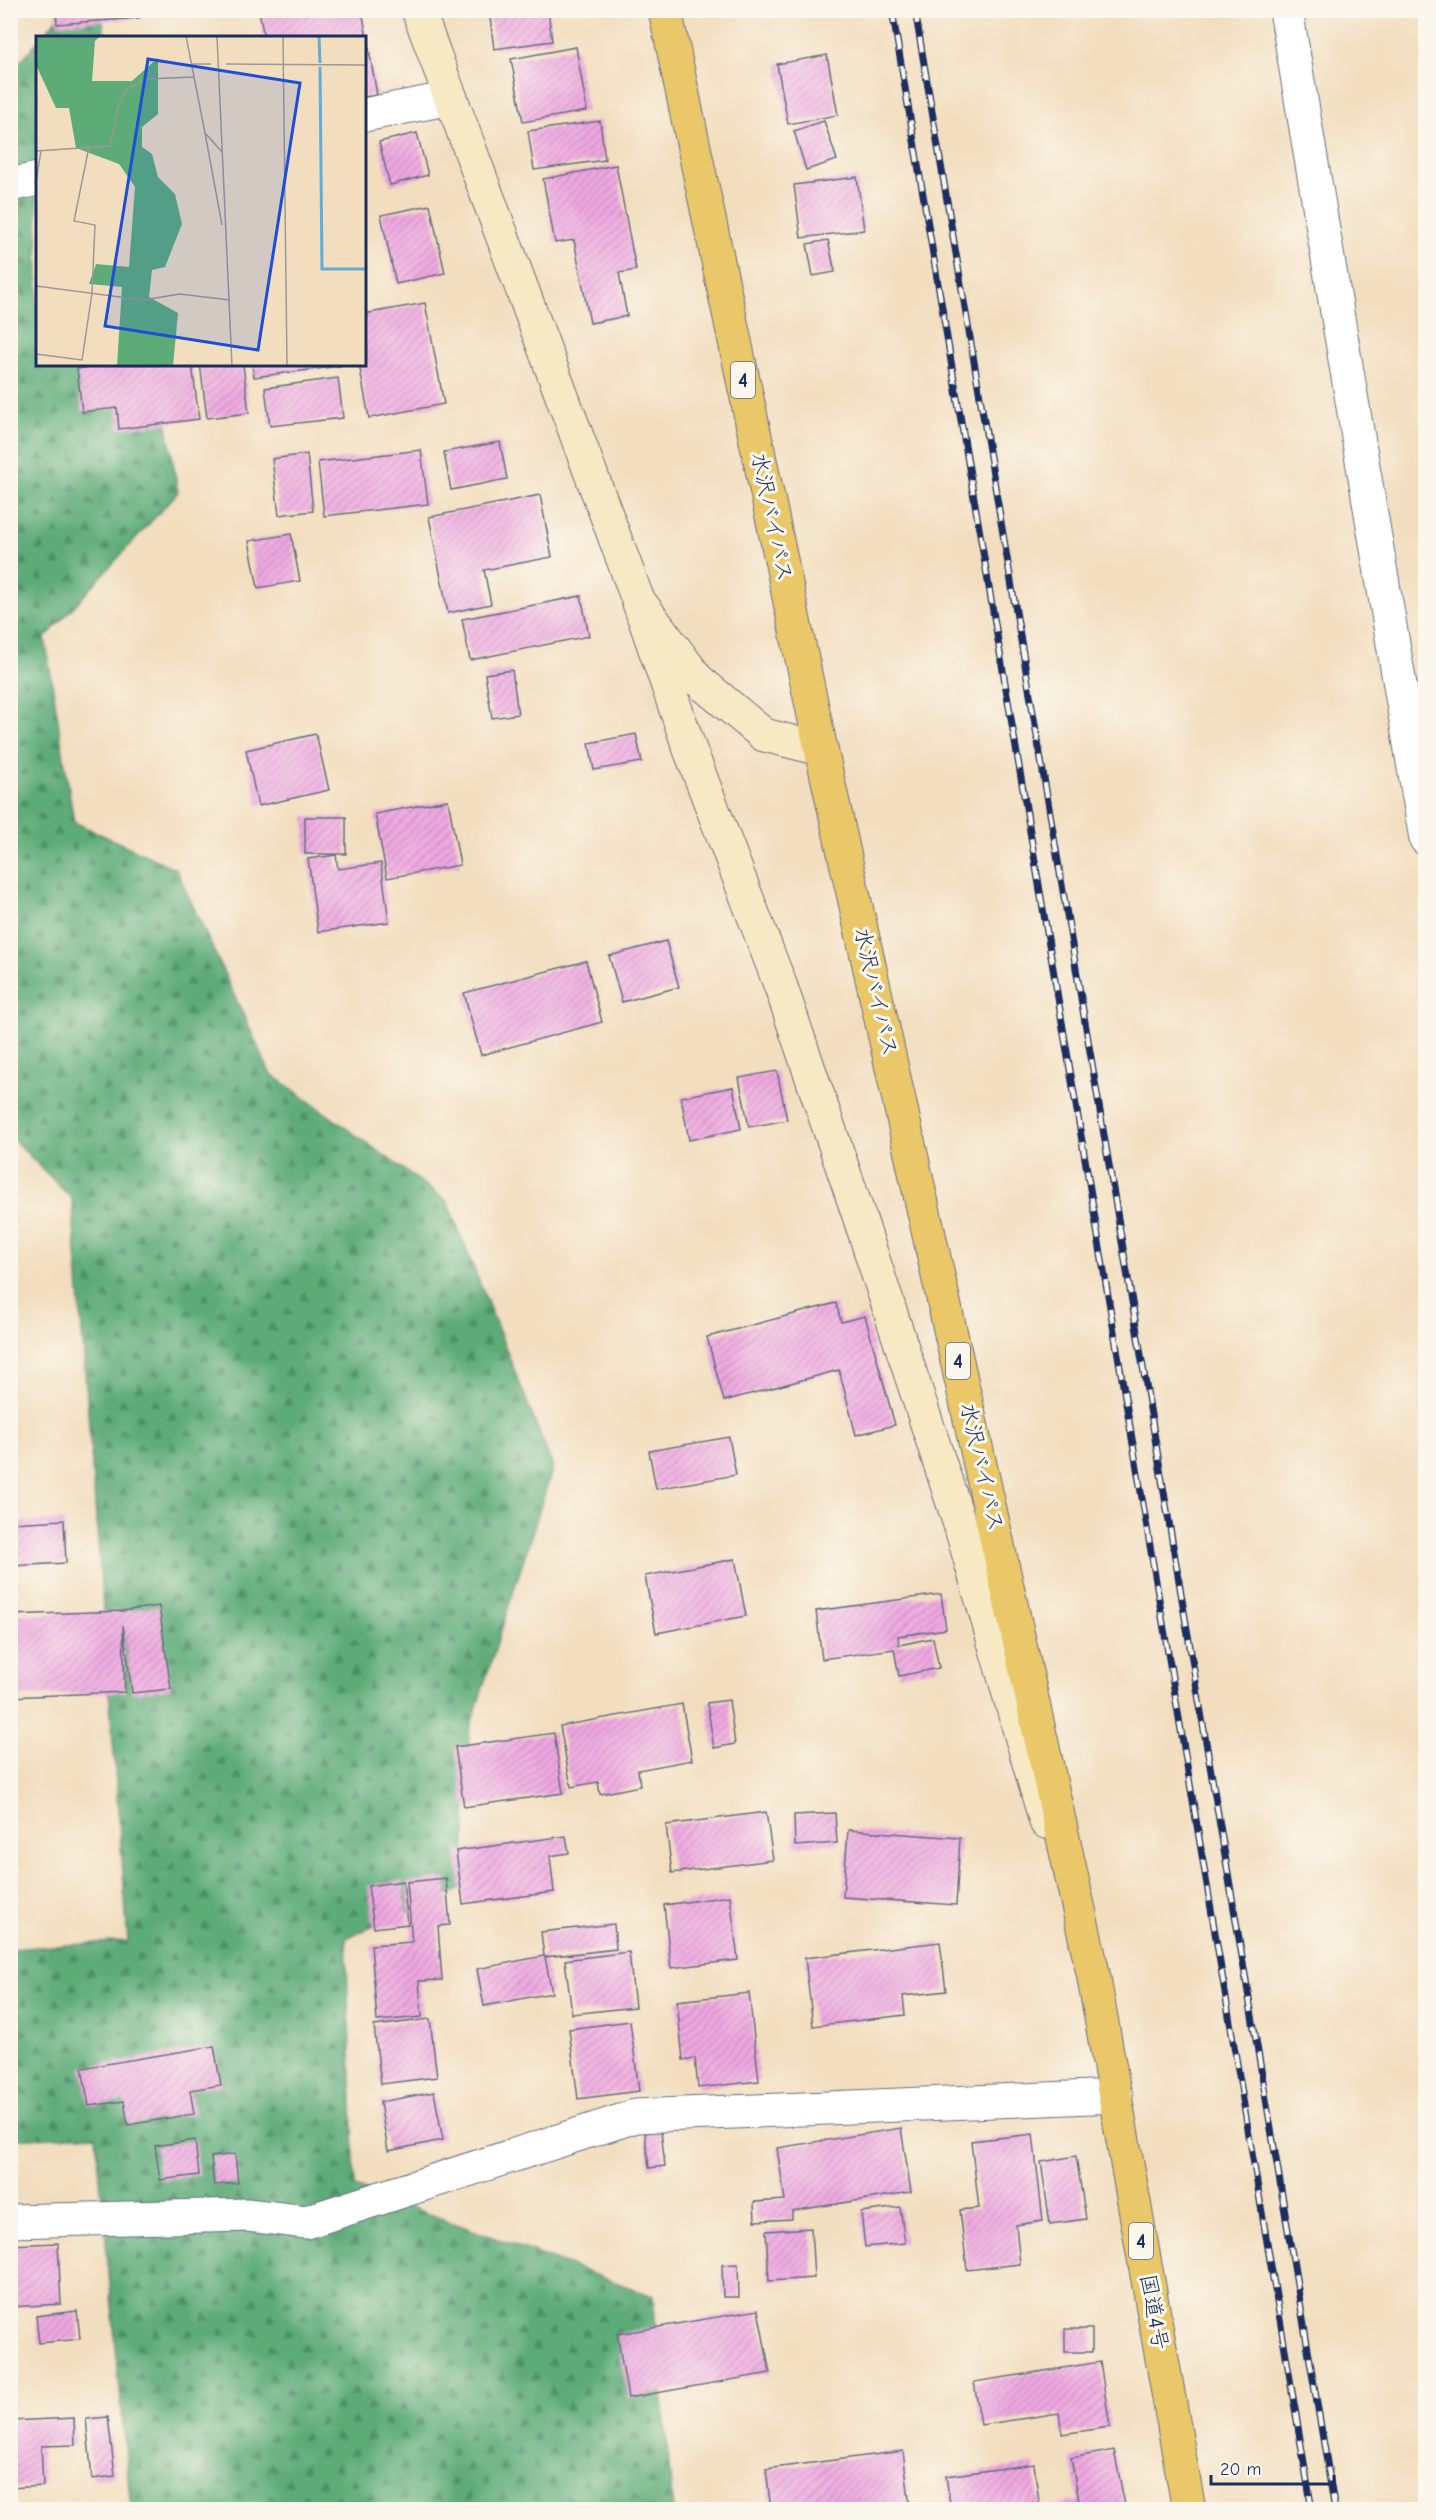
<svg xmlns="http://www.w3.org/2000/svg" width="1436" height="2520" font-family="'Comic Neue','Klee One',sans-serif">
	<defs>
		<pattern id="forest-firs" width="22" height="20" patternUnits="userSpaceOnUse" patternTransform="scale(1.5)"><rect width="22" height="20" fill="#5dac78"/><path d="M5 1l3.5 6h-7zM16 11l3.5 6h-7z" fill="#4c8c66"/></pattern>
		<pattern id="building-hatch" width="6" height="6" patternUnits="userSpaceOnUse" patternTransform="scale(1.5)"><rect width="6" height="6" fill="#f0a9e1"/><path d="M-1 1l2-2M0 6l6-6M5 7l2-2" fill="none" stroke="#c28aba"/></pattern>
	</defs>
	<rect width="100%" height="100%" fill="#fbf7ec"/>
	<filter id="ink" filterUnits="userSpaceOnUse"><feTurbulence type="fractalNoise" baseFrequency=".0167" numOctaves="2"/><feDisplacementMap in="SourceGraphic" scale="12" xChannelSelector="R" yChannelSelector="G"/><feConvolveMatrix kernelMatrix="1 2 1 2 8 2 1 2 1" color-interpolation-filters="sRGB"/></filter>
	<filter id="wash" filterUnits="userSpaceOnUse"><feTurbulence type="fractalNoise" baseFrequency=".008" numOctaves="4" result="noise"/><feDisplacementMap in="SourceGraphic" scale="24" xChannelSelector="R" yChannelSelector="G"/><feGaussianBlur stdDeviation="1.35" result="paint"/><feColorMatrix in="noise" values="0 0 0 0 0 0 0 0 0 0 0 0 0 0 0 0 0 1.4 0 .05"/><feComposite in="paint" operator="in"/></filter>
	<g filter="url(#wash)">
		<rect width="100%" height="100%" fill="#f2debf"/>
		<g fill="url(#forest-firs)" stroke="#3c6e6b" stroke-width="1.5">
			<polygon points="63,11 101,11 105,37 41,38"/>
			<polygon points="37,42 38,364 157,365 178,492 45,638 74,822 176,869 270,1073 447,1201 553,1467 469,1731 463,1888 346,1938 355,2187 653,2296 673,2509 131,2509 96,2135 11,2139 11,1949 128,1941 72,1199 10,1136 10,74"/>
		</g>
		<g id="blocks">
			<g fill="url(#building-hatch)">
				<polygon points="56,10 139,10 139,18 57,24"/>
				<polygon points="259,10 362,10 377,95 364,97 364,38 264,38"/>
				<polygon points="489,10 548,10 552,41 494,49"/>
				<polygon points="576,47 587,111 523,122 511,59"/>
				<polygon points="827,55 838,115 788,124 777,64"/>
				<polygon points="600,121 605,160 534,170 528,131"/>
				<polygon points="824,121 837,160 806,170 794,131"/>
				<polygon points="417,133 428,175 390,185 379,142"/>
				<polygon points="616,165 636,270 619,273 627,316 590,323 574,240 555,243 543,179"/>
				<polygon points="857,177 864,230 801,238 794,185"/>
				<polygon points="430,205 445,273 396,284 381,215"/>
				<polygon points="828,240 835,272 813,276 807,244"/>
				<polygon points="425,303 444,404 369,418 359,364 364,364 364,314"/>
				<polygon points="117,364 192,364 199,419 119,429 117,408 82,412 77,369"/>
				<polygon points="200,364 243,364 249,413 207,418"/>
				<polygon points="252,364 340,364 340,366 254,377"/>
				<polygon points="338,378 343,418 270,426 265,388"/>
				<polygon points="500,442 507,479 451,490 444,452"/>
				<polygon points="421,450 428,504 324,516 318,462"/>
				<polygon points="307,454 313,511 279,515 272,459"/>
				<polygon points="540,495 552,557 484,570 491,604 448,613 429,517"/>
				<polygon points="291,534 300,581 258,588 249,541"/>
				<polygon points="581,596 589,636 470,660 462,619"/>
				<polygon points="512,670 518,714 492,718 485,674"/>
				<polygon points="316,734 329,790 258,806 246,750"/>
				<polygon points="636,734 642,762 594,770 589,743"/>
				<polygon points="448,800 460,865 387,878 375,814"/>
				<rect x="305" y="817" width="41" height="37"/>
				<polygon points="336,855 338,869 381,863 389,922 318,932 308,859"/>
				<polygon points="666,941 679,987 622,1002 609,956"/>
				<polygon points="586,961 602,1022 481,1055 464,993"/>
				<polygon points="777,1071 787,1120 749,1127 739,1078"/>
				<polygon points="733,1087 741,1129 689,1140 681,1097"/>
				<polygon points="836,1303 841,1322 865,1316 895,1425 856,1435 839,1370 724,1401 707,1337"/>
				<polygon points="729,1437 736,1475 656,1489 649,1451"/>
				<polygon points="64,1520 66,1563 10,1566 10,1523"/>
				<polygon points="735,1559 746,1616 656,1633 645,1576"/>
				<polygon points="941,1594 946,1629 898,1636 899,1645 933,1638 939,1668 899,1676 894,1649 822,1659 816,1611"/>
				<polygon points="159,1606 171,1689 132,1693 123,1625 125,1692 10,1697 10,1615 122,1611"/>
				<polygon points="729,1700 735,1744 714,1748 707,1703"/>
				<polygon points="682,1704 692,1760 638,1770 640,1786 600,1794 598,1782 571,1787 560,1726"/>
				<polygon points="554,1733 563,1793 464,1807 455,1747"/>
				<polygon points="766,1812 773,1860 672,1873 666,1825"/>
				<polygon points="835,1813 837,1843 795,1846 794,1815"/>
				<polygon points="848,1830 960,1838 956,1905 843,1897"/>
				<polygon points="566,1836 569,1853 550,1856 554,1892 463,1904 456,1851"/>
				<polygon points="446,1878 450,1925 438,1926 442,1980 419,1981 422,2017 377,2021 371,1945 412,1942 407,1882"/>
				<polygon points="403,1881 408,1924 374,1928 368,1886"/>
				<polygon points="730,1896 738,1960 671,1968 664,1905"/>
				<polygon points="614,1924 616,1949 545,1957 552,1993 484,2006 477,1969 544,1956 541,1932"/>
				<polygon points="940,1942 946,1991 903,1996 905,2015 813,2026 805,1958"/>
				<polygon points="629,1952 635,2007 572,2014 565,1960"/>
				<polygon points="749,1993 759,2081 698,2088 695,2058 683,2060 677,2001"/>
				<polygon points="430,2019 437,2077 381,2084 374,2026"/>
				<polygon points="630,2021 639,2091 578,2099 569,2029"/>
				<polygon points="214,2046 221,2085 190,2090 194,2114 128,2125 124,2101 89,2106 82,2068"/>
				<polygon points="434,2092 443,2140 388,2151 380,2102"/>
				<polygon points="901,2128 911,2192 792,2211 792,2219 755,2221 754,2202 785,2200 777,2148"/>
				<polygon points="661,2131 665,2166 649,2168 645,2133"/>
				<polygon points="1033,2134 1043,2221 1016,2225 1020,2264 967,2270 960,2210 979,2208 971,2141"/>
				<polygon points="195,2140 199,2175 160,2180 155,2146"/>
				<polygon points="235,2154 238,2183 214,2185 211,2157"/>
				<polygon points="1076,2156 1086,2219 1050,2224 1041,2162"/>
				<polygon points="900,2207 905,2243 865,2247 861,2212"/>
				<polygon points="811,2228 814,2278 769,2281 766,2231"/>
				<polygon points="58,2243 61,2304 10,2307 10,2245"/>
				<polygon points="738,2264 739,2297 723,2297 722,2265"/>
				<polygon points="758,2310 770,2373 628,2398 617,2334"/>
				<polygon points="77,2311 80,2339 39,2343 36,2316"/>
				<rect x="1065" y="2329" width="27" height="23"/>
				<polygon points="1100,2362 1110,2427 1062,2434 1059,2413 981,2425 974,2382"/>
				<polygon points="108,2417 115,2476 92,2479 86,2419"/>
				<polygon points="74,2418 75,2445 41,2446 43,2486 10,2488 10,2421"/>
				<polygon points="1114,2450 1126,2510 1061,2510 1060,2504 1079,2501 1071,2458"/>
				<polygon points="903,2451 910,2507 894,2510 771,2510 766,2469"/>
				<polygon points="1034,2464 1040,2510 951,2510 946,2476"/>
			</g>
		</g>
	</g>
	<g filter="url(#ink)">
		<use href="#blocks" fill-opacity="0" stroke="#666c80" stroke-width="1.5"/>
		<g fill="none" stroke-linecap="round" stroke-linejoin="round">
			<defs>
				<g id="minor">
					<polyline points="1286,10 1426,839"/>
					<polyline points="364,115 451,98"/>
					<polyline points="10,185 38,179"/>
					<polyline points="10,2221 247,2215 306,2222 636,2116 1116,2096"/>
				</g>
				<g id="secondary">
					<polyline points="418,10 638,600 698,680 764,735 821,749"/>
					<polyline points="638,600 689,747 781,987 859,1216 961,1528 1046,1822"/>
				</g>
				<polyline id="trunk" points="665,10 821,749 1093,1973 1189,2510"/>
			</defs>
			<use href="#minor" stroke="#666c80" stroke-width="35"/>
			<use href="#secondary" stroke="#666c80" stroke-width="35"/>
			<use href="#trunk" stroke="#666c80" stroke-width="35"/>
			<use href="#minor" stroke="#fff" stroke-width="33"/>
			<use href="#secondary" stroke="#f7e9c3" stroke-width="33"/>
			<use href="#trunk" stroke="#eac769" stroke-width="33"/>
			<defs>
				<g id="rail">
					<polyline points="892,10 1312,2510"/>
					<polyline points="915,10 1335,2510"/>
				</g>
			</defs>
			<use href="#rail" stroke="#1b2f5e" stroke-width="7"/>
			<use href="#rail" stroke="#fbf7ec" stroke-width="4.5" stroke-dasharray="14" stroke-linecap="butt"/>
		</g>
	</g>
	<g text-anchor="middle" dominant-baseline="central" stroke-width="6" stroke-linejoin="round" paint-order="stroke">
		<g fill="#fbf7ec" stroke="#5e6b89" stroke-width="1.5">
			<rect x="731" y="362" width="24" height="36" rx="4.5"/>
			<rect x="946" y="1343" width="24" height="36" rx="4.5"/>
			<rect x="1129" y="2223" width="24" height="36" rx="4.5"/>
		</g>
		<g font-size="21" font-weight="bold" fill="#1b2f5e">
			<text x="743" y="380">4</text>
			<text x="958" y="1361">4</text>
			<text x="1141" y="2241">4</text>
		</g>
		<g font-size="22" fill="#1b2f5e" stroke="#fbf7ec">
			<text transform="translate(772 517) rotate(78)">水沢バイパス</text>
			<text transform="translate(876 992) rotate(77)">水沢バイパス</text>
			<text transform="translate(982 1467) rotate(77)">水沢バイパス</text>
			<text transform="translate(1154 2312) rotate(80)">国道4号</text>
		</g>
	</g>
	<g transform="translate(36 36)">
		<rect width="330" height="330" fill="#f2debf"/>
		<path d="M0,0h64l-5,5 -3,40h40l26,-23v56l-16,13v20l10,7 6,23 17,17 7,30 -17,43 -13,3 -3,27 29,16 -5,53h-56l5,-79 -33,-3 7,-20 33,3 6,-80 -16,-23 -43,-16 -7,-40h-13l-20,-43z" fill="#5dac78"/>
		<path fill="none" stroke="#60add9" stroke-width="3" d="M283,0l1,27M284,31l2,202h44"/>
		<path fill="none" stroke="#9c9898" stroke-width="1.5" d="M150,0l19,97 17,19M181,0l15,330M247,0l4,330M155,28h20M190,28l140,1M169,97l17,92M0,115l74,-5 9,-42 7,-14 20,-11 48,-2M0,146l5,-31M0,250l107,14 37,-6 50,6M0,318l46,6 10,-67 3,-68 -21,-4 15,-74"/>
		<path fill="#1d4ed8" fill-opacity="0.15" stroke="#1d4ed8" stroke-width="3" d="M112,23l152,24 -42,267 -153,-24z"/>
		<rect width="330" height="330" fill="none" stroke="#1b2f5e" stroke-width="3"/>
	</g>
	<rect width="1436" height="2520" fill="none" stroke="#fbf7ec" stroke-width="36"/>
	<path d="M1211 2475v9h123v-9" fill="none" stroke="#1b2f5e" stroke-width="3"/>
	<text x="1220" y="2475" font-size="18" fill="#1b2f5e" stroke="#fbf7ec" stroke-width="4.5" paint-order="stroke">20 m</text>
</svg>
